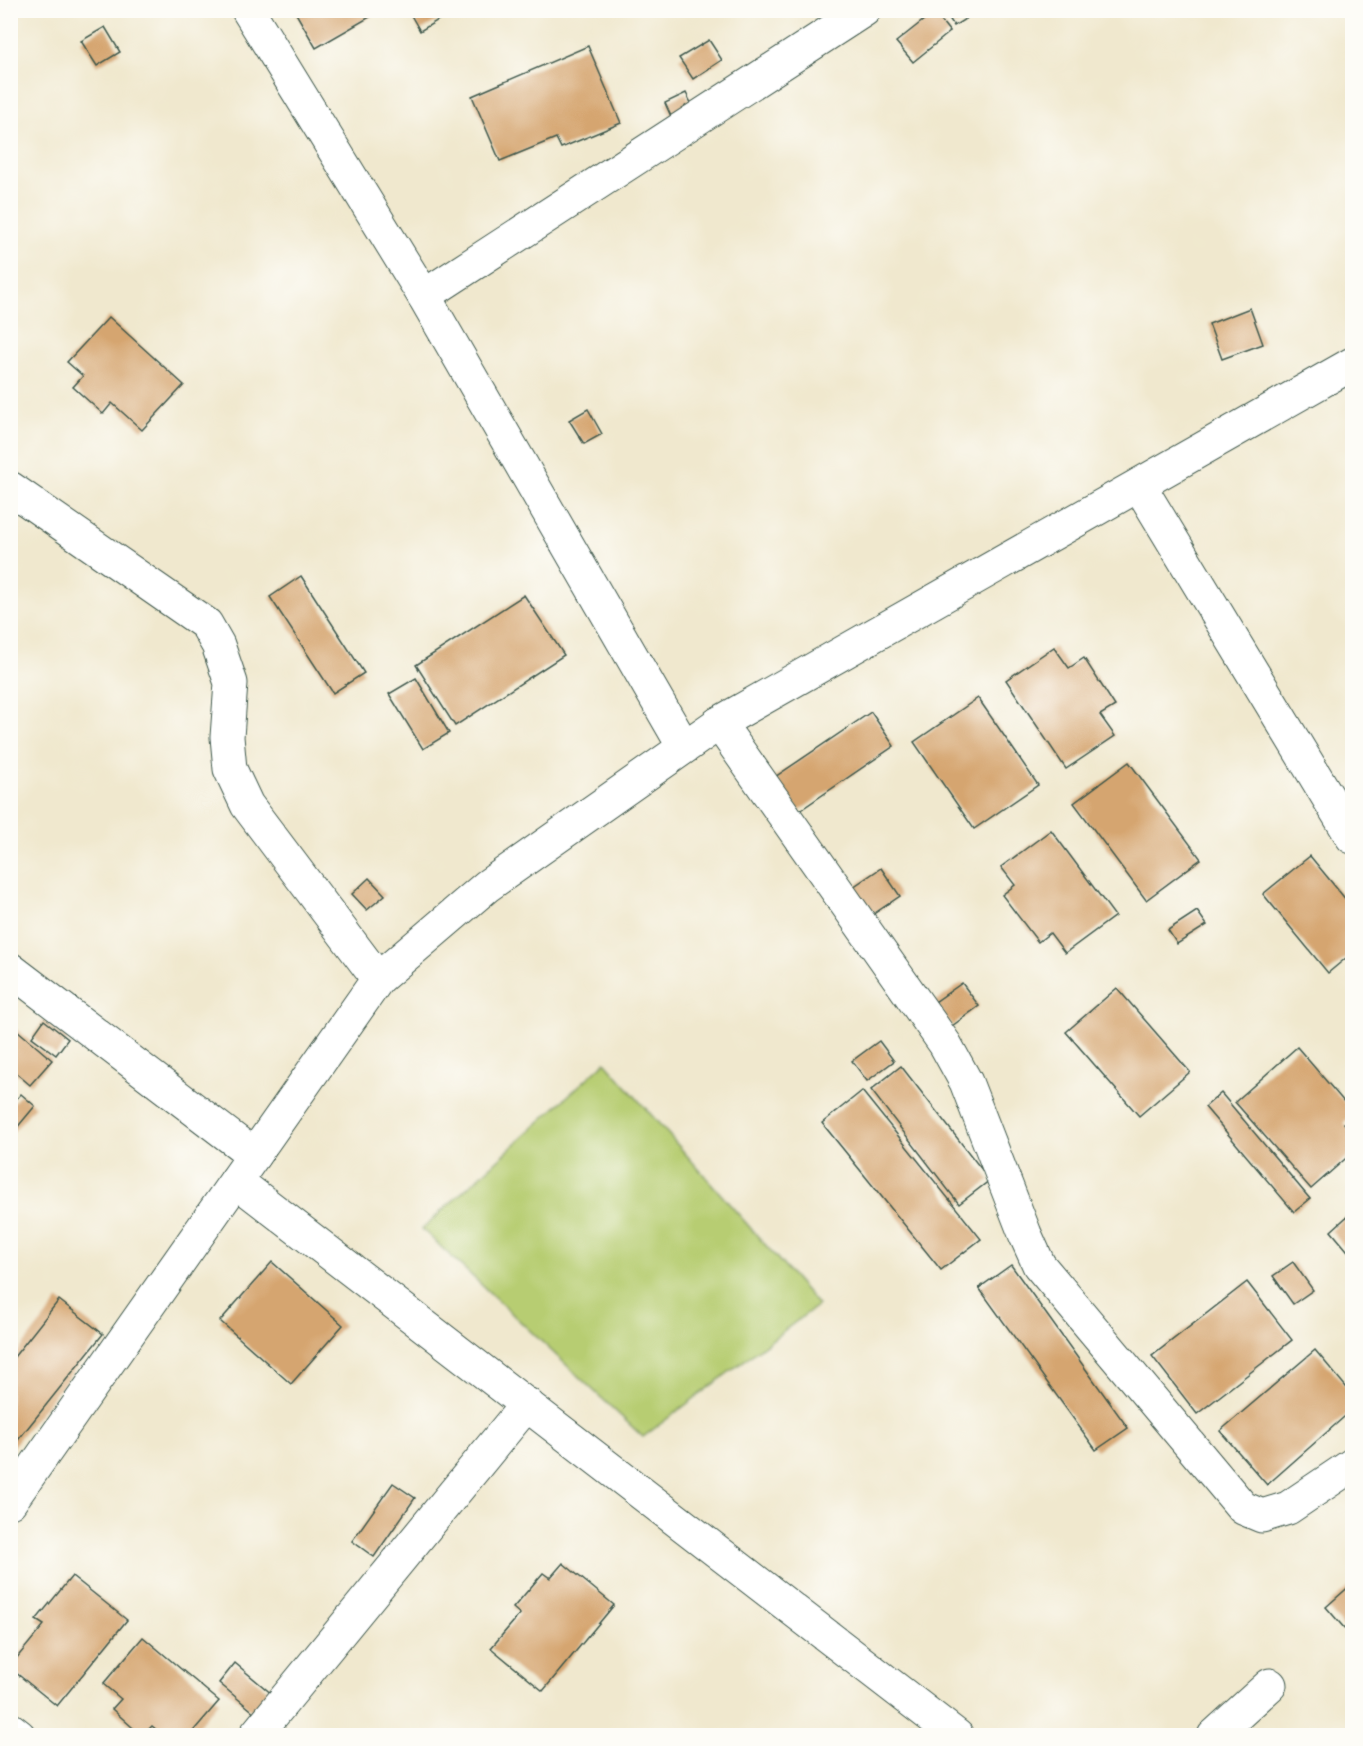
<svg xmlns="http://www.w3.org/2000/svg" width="1363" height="1746" font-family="Sriracha,sans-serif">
	<rect width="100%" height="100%" fill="#fdfcf7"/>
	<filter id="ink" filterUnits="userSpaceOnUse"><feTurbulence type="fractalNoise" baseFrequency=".0167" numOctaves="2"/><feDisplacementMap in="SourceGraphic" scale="12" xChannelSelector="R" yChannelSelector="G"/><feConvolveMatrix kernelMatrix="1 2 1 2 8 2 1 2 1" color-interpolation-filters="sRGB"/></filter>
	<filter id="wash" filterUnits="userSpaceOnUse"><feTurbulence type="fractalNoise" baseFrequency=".008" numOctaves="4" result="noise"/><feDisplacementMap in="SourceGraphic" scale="24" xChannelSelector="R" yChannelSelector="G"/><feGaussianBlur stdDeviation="1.35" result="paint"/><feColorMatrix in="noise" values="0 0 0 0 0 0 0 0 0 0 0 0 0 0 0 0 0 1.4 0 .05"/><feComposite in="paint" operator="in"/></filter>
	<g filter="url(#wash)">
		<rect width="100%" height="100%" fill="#f0e8ce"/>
		<polygon fill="#b7cd72" stroke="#6b8553" stroke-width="1.5" points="605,1062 818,1305 643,1437 422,1229"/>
		<g id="blocks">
			<g fill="#d5a570">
				<polygon points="294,10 382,10 316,48"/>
				<polygon points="408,10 455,10 420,31"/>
				<polygon points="944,10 967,10 970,16 954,26"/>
				<polygon points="934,12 950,32 913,62 896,42"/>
				<polygon points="105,27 120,52 97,66 81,41"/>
				<polygon points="709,40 722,60 693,79 679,58"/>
				<polygon points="588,46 621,123 561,148 556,138 500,161 472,96"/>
				<polygon points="686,93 696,113 674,123 665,103"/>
				<polygon points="1250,308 1263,344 1222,359 1209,324"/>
				<polygon points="109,317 184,385 142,430 112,403 103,414 73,387 83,376 67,362"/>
				<polygon points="588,409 602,434 584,444 569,420"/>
				<polygon points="301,576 364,673 333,693 270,597"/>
				<polygon points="524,595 564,655 455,726 416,665"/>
				<polygon points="1054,647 1069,668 1084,658 1115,706 1100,715 1115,736 1066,769 1006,680"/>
				<polygon points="416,678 449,733 423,749 389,694"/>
				<polygon points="978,698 1038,785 974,829 914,742"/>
				<polygon points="871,712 894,746 799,811 775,777"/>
				<polygon points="1129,762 1201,859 1146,900 1074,803"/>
				<polygon points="1051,830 1115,916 1065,953 1050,933 1038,942 1002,895 1015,885 1001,867"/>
				<polygon points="1310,856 1352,907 1352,953 1328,973 1263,894"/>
				<polygon points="881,868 900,896 872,915 853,887"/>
				<polygon points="369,878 385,895 367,910 352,894"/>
				<polygon points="1197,911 1207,925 1177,944 1168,930"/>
				<polygon points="962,983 979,1006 952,1026 935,1002"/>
				<polygon points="1117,988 1190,1072 1139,1116 1066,1032"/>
				<polygon points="44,1020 68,1039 56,1055 32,1037"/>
				<polygon points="10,1024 52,1060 30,1085 16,1073 10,1079"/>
				<polygon points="879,1041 894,1061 867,1081 852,1061"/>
				<polygon points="1297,1047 1352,1111 1352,1115 1344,1123 1352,1133 1352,1153 1311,1189 1235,1102"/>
				<polygon points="901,1066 990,1180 959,1204 871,1090"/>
				<polygon points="862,1091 981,1239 941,1270 822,1123"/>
				<polygon points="1221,1093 1310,1199 1294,1212 1205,1107"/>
				<polygon points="21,1094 35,1106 10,1136 10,1106"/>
				<polygon points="1352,1212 1352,1256 1331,1231"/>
				<polygon points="272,1262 343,1325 291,1384 220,1321"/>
				<polygon points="1293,1262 1313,1290 1293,1304 1273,1276"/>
				<polygon points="1011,1265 1128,1428 1096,1450 979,1288"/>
				<polygon points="1247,1282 1292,1340 1197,1414 1152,1356"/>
				<polygon points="59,1300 103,1334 10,1450 10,1362"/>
				<polygon points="1315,1350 1352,1394 1352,1410 1267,1485 1220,1431"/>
				<polygon points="393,1483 415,1498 374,1557 352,1541"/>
				<polygon points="563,1563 614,1605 543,1691 491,1648 520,1614 513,1608 543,1573 550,1578"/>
				<polygon points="72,1576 127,1620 57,1706 10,1668 10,1666 44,1625 36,1620"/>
				<polygon points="1352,1584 1352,1637 1326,1607"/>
				<polygon points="143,1637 219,1701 189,1736 164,1736 152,1726 142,1736 112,1709 121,1699 103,1684"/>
				<polygon points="235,1663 273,1695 256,1714 219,1683"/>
			</g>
		</g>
	</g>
	<g filter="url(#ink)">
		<use href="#blocks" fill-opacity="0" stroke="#3e574b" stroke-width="1.5"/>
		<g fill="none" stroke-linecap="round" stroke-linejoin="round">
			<defs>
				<g id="street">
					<polyline points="248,10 424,296 684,747"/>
					<polyline points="424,296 864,10"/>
					<polyline points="1139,485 1352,837"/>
					<polyline points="10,488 206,624 218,645 231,683 227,737 230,769 247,805 378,979"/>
					<polyline points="719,723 945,1044 966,1082 1025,1234 1039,1265 1243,1508 1262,1516 1288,1508 1352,1465"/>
					<polyline points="10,969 254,1155"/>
					<polyline points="236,1181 957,1736"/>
					<polyline points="10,1502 378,979 487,886 719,723 1352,364"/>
					<polyline points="10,1729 19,1736"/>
					<polyline points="255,1736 527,1404"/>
					<polyline points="1214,1736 1270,1685"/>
				</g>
			</defs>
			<use href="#street" stroke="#3e574b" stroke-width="35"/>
			<use href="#street" stroke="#fff" stroke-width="33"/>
		</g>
	</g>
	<rect width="1363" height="1746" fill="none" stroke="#fdfcf7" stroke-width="36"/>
</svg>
